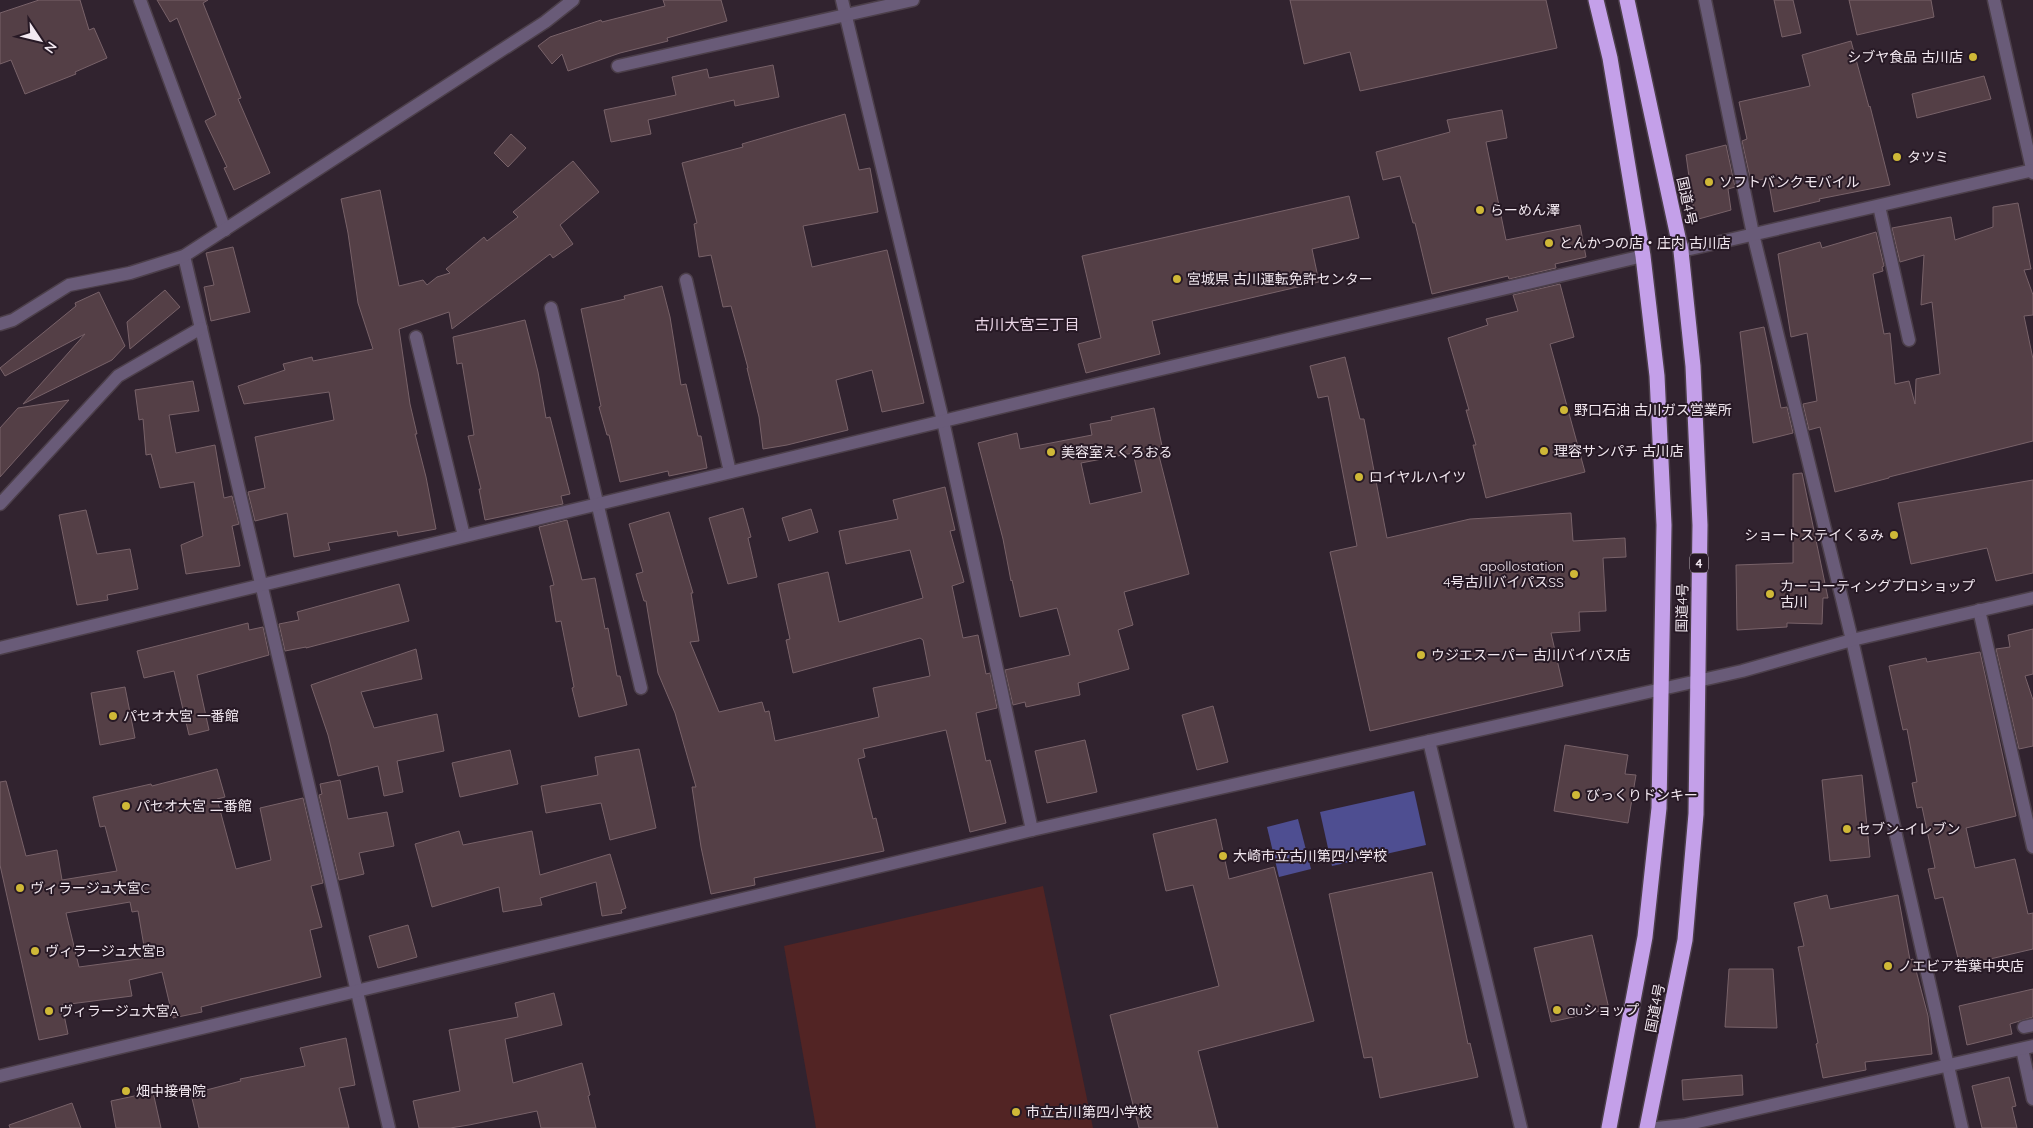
<svg xmlns="http://www.w3.org/2000/svg" width="2033" height="1128" font-family="Quicksand,'Noto Sans JP',sans-serif">
	<rect width="100%" height="100%" fill="#31232f"/>
	<polygon fill="#522424" points="1043,886 1093,1128 816,1128 784,946"/>
	<g fill="#4e4e91">
		<polygon points="1414,791 1426,845 1332,866 1320,812"/>
		<polygon points="1298,819 1311,869 1279,877 1267,827"/>
	</g>
	<g fill="#543f46" stroke="#786269" fill-rule="evenodd">
		<polygon points="39,0 80,0 89,30 94,28 107,58 75,72 76,74 25,94 11,60 0,64 0,13"/>
		<polygon points="157,0 208,0 203,3 241,98 238,99 270,173 234,190 224,168 227,167 205,121 216,115 177,18 170,22"/>
		<polygon points="663,0 721,0 727,21 667,38 668,41 620,53 568,71 562,54 552,64 538,46 550,37 601,20 602,22 665,6"/>
		<polygon points="1290,0 1546,0 1557,48 1360,91 1350,52 1304,64"/>
		<polygon points="1774,0 1793,0 1801,33 1782,37"/>
		<polygon points="1849,0 1931,0 1934,17 1857,35"/>
		<polygon points="1851,41 1869,107 1870,106 1890,185 1819,199 1820,201 1774,212 1768,178 1751,182 1742,141 1747,139 1739,102 1810,86 1802,55"/>
		<polygon points="773,65 779,97 735,106 734,100 648,120 651,134 611,142 604,110 676,95 672,77 707,69 709,78"/>
		<polygon points="1984,76 1991,99 1917,118 1912,94"/>
		<polygon points="1502,110 1507,138 1486,142 1506,240 1580,225 1586,257 1555,264 1556,268 1509,279 1508,276 1432,294 1415,223 1413,223 1400,176 1383,180 1376,152 1450,132 1447,120"/>
		<polygon points="845,114 859,170 870,168 878,212 803,226 812,267 887,250 924,403 882,412 872,370 836,380 848,430 787,445 763,449 759,417 747,368 748,368 731,306 723,307 711,255 699,257 694,224 697,223 682,163 743,147 742,144"/>
		<polygon points="511,134 526,148 508,167 494,153"/>
		<polygon points="1726,145 1735,187 1728,189 1731,210 1695,220 1686,155"/>
		<polygon points="573,161 599,192 560,225 573,244 553,258 550,254 452,329 449,312 399,329 410,404 417,434 415,434 426,477 436,529 398,536 397,531 328,543 330,550 294,557 287,513 255,521 248,492 265,488 255,437 334,420 329,392 244,404 238,386 285,370 283,364 312,357 313,361 373,349 358,303 348,233 341,199 380,190 399,286 423,280 427,285 437,277 450,273 446,269 484,237 487,241 518,217 513,212"/>
		<polygon points="1349,196 1359,238 1312,249 1319,282 1152,321 1160,354 1086,373 1078,344 1101,338 1082,256"/>
		<polygon points="2018,203 2031,269 2024,270 2033,295 2033,315 2024,316 2033,359 2033,441 1889,477 1889,478 1835,492 1820,427 1809,430 1803,404 1817,401 1807,333 1791,337 1778,254 1820,242 1822,248 1876,232 1884,266 1882,267 1883,271 1873,274 1884,334 1890,333 1895,384 1909,381 1915,404 1916,379 1940,374 1932,302 1921,305 1924,255 1900,262 1892,228 1951,217 1955,240 1993,227 1993,207"/>
		<polygon points="233,247 250,312 211,321 204,287 214,285 206,253"/>
		<polygon points="1560,284 1574,337 1550,344 1585,472 1486,498 1473,445 1476,445 1466,410 1469,410 1448,338 1488,325 1486,319 1518,311 1513,295"/>
		<polygon points="662,286 670,317 681,385 686,384 698,436 701,436 707,468 669,476 668,471 620,482 609,435 607,435 599,407 601,406 581,309 625,299 624,296"/>
		<polygon points="165,290 180,307 130,349 127,322"/>
		<polygon points="99,292 125,346 112,360 23,404 85,334 5,376 0,368 76,306 75,303"/>
		<polygon points="525,320 538,372 546,418 550,417 570,494 561,496 563,504 485,520 479,489 481,489 468,436 474,435 462,363 457,364 453,337"/>
		<polygon points="1764,327 1781,408 1787,407 1793,433 1753,443 1740,332"/>
		<polygon points="1345,357 1360,419 1364,419 1387,538 1470,519 1571,513 1573,541 1625,538 1626,557 1603,558 1606,611 1579,612 1580,631 1551,633 1563,686 1370,731 1330,552 1357,546 1328,396 1318,398 1310,366"/>
		<polygon points="193,381 199,411 169,415 176,453 215,445 224,498 232,496 239,524 232,526 240,566 186,574 181,545 203,536 194,482 160,488 151,454 146,455 143,419 139,420 135,390"/>
		<polygon points="69,400 0,477 0,428 18,408"/>
		<path d="M1154,408l8,38 -5,2 32,126 -65,18 9,33 -15,5 11,39 -51,14 2,12 -54,12 -1,-5 -12,3 -8,-35 65,-15 -13,-47 -37,9 -8,-37 -1,1 -8,-42 -25,-96 39,-10 3,16 72,-14 -2,-11 22,-4 -1,-3zM1133,453l9,39 -52,12 -9,-41z"/>
		<polygon points="1802,473 1828,598 1823,598 1822,624 1787,623 1787,627 1737,630 1736,565 1793,563 1793,474"/>
		<polygon points="2033,480 2033,573 1996,581 1987,548 1911,564 1898,503"/>
		<polygon points="945,487 955,530 950,531 964,582 952,586 963,638 978,635 986,674 990,673 997,708 976,713 986,761 990,760 1006,823 970,832 946,730 863,749 865,757 858,759 873,819 876,818 884,851 754,878 755,885 711,894 701,847 692,787 696,787 675,713 658,673 646,601 644,601 636,574 643,572 629,524 669,512 693,593 691,593 699,641 690,642 719,712 762,702 765,712 769,711 775,741 879,717 873,688 930,676 923,640 920,638 793,673 786,640 790,639 778,584 828,572 839,622 923,598 910,550 846,564 839,531 898,519 893,500"/>
		<polygon points="743,508 751,537 748,538 757,577 728,584 709,518"/>
		<polygon points="811,509 818,532 789,541 782,518"/>
		<polygon points="86,510 97,554 130,549 138,589 107,595 108,600 77,605 59,515"/>
		<polygon points="567,520 582,580 595,578 605,629 608,628 617,676 620,676 627,705 579,717 572,688 574,687 561,621 556,622 550,586 554,585 539,527"/>
		<polygon points="399,584 409,621 306,648 306,647 285,651 279,624 299,620 297,612"/>
		<polygon points="248,623 249,630 263,627 269,655 197,675 209,730 189,735 174,671 144,678 137,651"/>
		<polygon points="2033,629 2033,674 2025,676 2033,700 2033,746 2019,749 1996,649 2010,647 2008,635"/>
		<polygon points="416,649 422,679 361,692 374,728 437,714 444,751 397,761 403,792 384,796 378,766 338,776 328,735 311,685"/>
		<polygon points="1980,652 2016,816 1966,828 1975,868 2015,859 2028,914 2033,913 2033,949 1960,966 1943,897 1935,899 1928,869 1935,868 1922,807 1917,808 1912,783 1917,782 1907,729 1903,730 1889,666 1926,658 1927,662"/>
		<polygon points="125,687 135,738 100,745 91,693"/>
		<polygon points="1213,706 1228,762 1197,770 1182,715"/>
		<polygon points="1085,740 1097,792 1047,803 1035,751"/>
		<polygon points="1565,745 1628,755 1625,774 1636,775 1628,823 1554,811"/>
		<polygon points="639,749 656,828 610,840 601,803 546,813 541,786 598,775 595,757"/>
		<polygon points="510,750 518,784 460,797 452,763"/>
		<path d="M217,769l8,28 -8,2 19,70 35,-9 -11,-52 43,-10 20,85 -12,3 11,41 -12,3 11,47 -120,30 1,5 -29,6 -11,-46 -33,8 3,16 -70,9 6,29 -29,6 -39,-175v-83l6,-1 20,75 31,-6 5,30 55,-9 -12,-45 -5,1 -7,-30 58,-13 1,2zM130,902l2,10 6,-1 8,47 -67,9 -13,-54z"/>
		<polygon points="1862,775 1870,857 1830,861 1822,780"/>
		<polygon points="340,780 348,819 387,812 394,846 359,853 364,874 339,880 319,795 322,794 320,784"/>
		<polygon points="1216,819 1229,879 1274,867 1314,1021 1198,1051 1218,1128 1139,1128 1110,1015 1219,986 1193,885 1166,891 1153,834"/>
		<polygon points="459,831 463,845 532,831 540,875 610,854 626,908 621,910 622,913 602,916 596,882 540,898 542,905 503,912 499,887 432,907 415,844"/>
		<polygon points="1432,872 1468,1044 1470,1043 1478,1077 1380,1098 1372,1057 1364,1058 1329,894"/>
		<polygon points="1827,895 1830,909 1898,895 1910,960 1913,959 1928,1016 1932,1054 1865,1062 1866,1070 1823,1078 1816,1044 1818,1043 1798,947 1804,946 1794,903"/>
		<polygon points="408,925 417,957 378,968 369,936"/>
		<polygon points="1592,935 1609,1009 1551,1022 1534,948"/>
		<polygon points="1729,969 1773,969 1777,1028 1725,1027"/>
		<polygon points="2033,989 2033,1017 2010,1024 2012,1034 1967,1045 1959,1006"/>
		<polygon points="554,993 562,1025 505,1039 513,1083 582,1063 590,1095 588,1096 596,1128 541,1128 537,1111 469,1125 450,1128 419,1128 413,1101 460,1091 449,1030 518,1017 515,1003"/>
		<polygon points="346,1038 355,1085 339,1088 349,1128 199,1128 191,1094 241,1081 240,1079 305,1066 300,1048"/>
		<polygon points="1742,1075 1743,1095 1683,1100 1682,1080"/>
		<polygon points="2009,1077 2016,1106 2012,1107 2017,1128 1982,1128 1972,1086"/>
		<polygon points="153,1092 161,1128 116,1128 111,1101"/>
		<polygon points="72,1103 81,1128 10,1128 9,1125"/>
	</g>
	<g fill="none" stroke-linecap="round" stroke-linejoin="round">
		<defs>
			<g id="street">
				<polyline points="140,0 225,230"/>
				<polyline points="842,0 943,421 1032,830"/>
				<polyline points="1705,0 1753,234 1852,640 1962,1128"/>
				<polyline points="1994,0 2033,173"/>
				<polyline points="618,66 913,0"/>
				<polyline points="1879,206 1909,340"/>
				<polyline points="1681,251 2033,170"/>
				<polyline points="184,256 389,1128"/>
				<polyline points="686,280 730,472"/>
				<polyline points="551,308 641,688"/>
				<polyline points="0,324 13,320 69,285 130,273 184,256 545,22 573,0"/>
				<polyline points="416,337 464,536"/>
				<polyline points="0,504 118,376 201,328"/>
				<polyline points="1979,610 2033,847"/>
				<polyline points="0,648 1072,390 1643,256"/>
				<polyline points="1429,741 1521,1128"/>
				<polyline points="2024,1027 2033,1025"/>
				<polyline points="2022,1049 2033,1099"/>
				<polyline points="0,1076 1032,830 1742,671 1852,640 2033,598"/>
				<polyline points="1657,1128 1684,1125 2033,1046"/>
			</g>
			<g id="highway">
				<polyline points="1596,0 1610,58 1643,256 1657,376 1664,525 1659,808 1645,937 1609,1128"/>
				<polyline points="1627,0 1681,251 1693,366 1700,525 1696,814 1685,940 1647,1128"/>
			</g>
		</defs>
		<use href="#street" stroke="#4c3f4a" stroke-width="15"/>
		<use href="#highway" stroke="#4c3f4a" stroke-width="18"/>
		<use href="#street" stroke="#695b78" stroke-width="12"/>
		<use href="#highway" stroke="#c4a0e9" stroke-width="15"/>
	</g>
	<g fill="#cfb837" stroke="#271925" stroke-width="2">
		<circle cx="1973" cy="57" r="5"/>
		<circle cx="1897" cy="157" r="5"/>
		<circle cx="1709" cy="182" r="5"/>
		<circle cx="1480" cy="210" r="5"/>
		<circle cx="1549" cy="243" r="5"/>
		<circle cx="1177" cy="279" r="5"/>
		<circle cx="1564" cy="410" r="5"/>
		<circle cx="1544" cy="451" r="5"/>
		<circle cx="1051" cy="452" r="5"/>
		<circle cx="1359" cy="477" r="5"/>
		<circle cx="1894" cy="535" r="5"/>
		<circle cx="1574" cy="574" r="5"/>
		<circle cx="1770" cy="594" r="5"/>
		<circle cx="1421" cy="655" r="5"/>
		<circle cx="113" cy="716" r="5"/>
		<circle cx="1576" cy="795" r="5"/>
		<circle cx="126" cy="806" r="5"/>
		<circle cx="1847" cy="829" r="5"/>
		<circle cx="1223" cy="856" r="5"/>
		<circle cx="20" cy="888" r="5"/>
		<circle cx="35" cy="951" r="5"/>
		<circle cx="1888" cy="966" r="5"/>
		<circle cx="1557" cy="1010" r="5"/>
		<circle cx="49" cy="1011" r="5"/>
		<circle cx="126" cy="1091" r="5"/>
		<circle cx="1016" cy="1112" r="5"/>
	</g>
	<g text-anchor="middle" dominant-baseline="central" stroke-width="4" stroke-linejoin="round" paint-order="stroke">
		<rect fill="#271925" stroke="#b5aab3" stroke-width="1" x="1690" y="553.5" width="18" height="19" rx="4"/>
		<g font-size="12" font-weight="bold" fill="#f2e8f0">
			<text x="1699" y="563">4</text>
		</g>
		<g font-size="14" fill="#f2e8f0" stroke="#271925" text-anchor="start">
			<text x="1963" y="57" text-anchor="end">シブヤ食品 古川店</text>
			<text x="1907" y="157">タツミ</text>
			<text x="1719" y="182">ソフトバンクモバイル</text>
			<text x="1490" y="210">らーめん澤</text>
			<text x="1559" y="243">とんかつの店・庄内 古川店</text>
			<text x="1187" y="279">宮城県 古川運転免許センター</text>
			<text x="1574" y="410">野口石油 古川ガス営業所</text>
			<text x="1554" y="451">理容サンパチ 古川店</text>
			<text x="1061" y="452">美容室えくろおる</text>
			<text x="1369" y="477">ロイヤルハイツ</text>
			<text x="1884" y="535" text-anchor="end">ショートステイくるみ</text>
			<text x="1564" y="566" text-anchor="end">apollostation<tspan x="1564" dy="16">4号古川バイパスSS</tspan></text>
			<text x="1780" y="586">カーコーティングプロショップ<tspan x="1780" dy="16">古川</tspan></text>
			<text x="1431" y="655">ウジエスーパー 古川バイパス店</text>
			<text x="123" y="716">パセオ大宮 一番館</text>
			<text x="1586" y="795">びっくりドンキー</text>
			<text x="136" y="806">パセオ大宮 二番館</text>
			<text x="1857" y="829">セブン-イレブン</text>
			<text x="1233" y="856">大崎市立古川第四小学校</text>
			<text x="30" y="888">ヴィラージュ大宮C</text>
			<text x="45" y="951">ヴィラージュ大宮B</text>
			<text x="1898" y="966">ノエビア若葉中央店</text>
			<text x="1567" y="1010">auショップ</text>
			<text x="59" y="1011">ヴィラージュ大宮A</text>
			<text x="136" y="1091">畑中接骨院</text>
			<text x="1026" y="1112">市立古川第四小学校</text>
		</g>
		<g font-size="14" fill="#f2e8f0" stroke="#271925">
			<text transform="translate(1687 201) rotate(78)">国道4号</text>
			<text transform="translate(1682 608) rotate(-89)">国道4号</text>
			<text transform="translate(1655 1008) rotate(-79)">国道4号</text>
		</g>
		<g font-size="15" fill="#ead6e7" stroke="#271925">
			<text x="1027" y="324">古川大宮三丁目</text>
		</g>
	</g>
	<g transform="translate(40 40) rotate(125)" stroke="#271925" stroke-width="4" paint-order="stroke">
	<path d="M0-4L9 19L0 12L-9 19Z" fill="#f2e8f0"/>
	<text y="-8" font-size="14" font-weight="bold" text-anchor="middle" fill="#f2e8f0">N</text>
	</g>
</svg>
